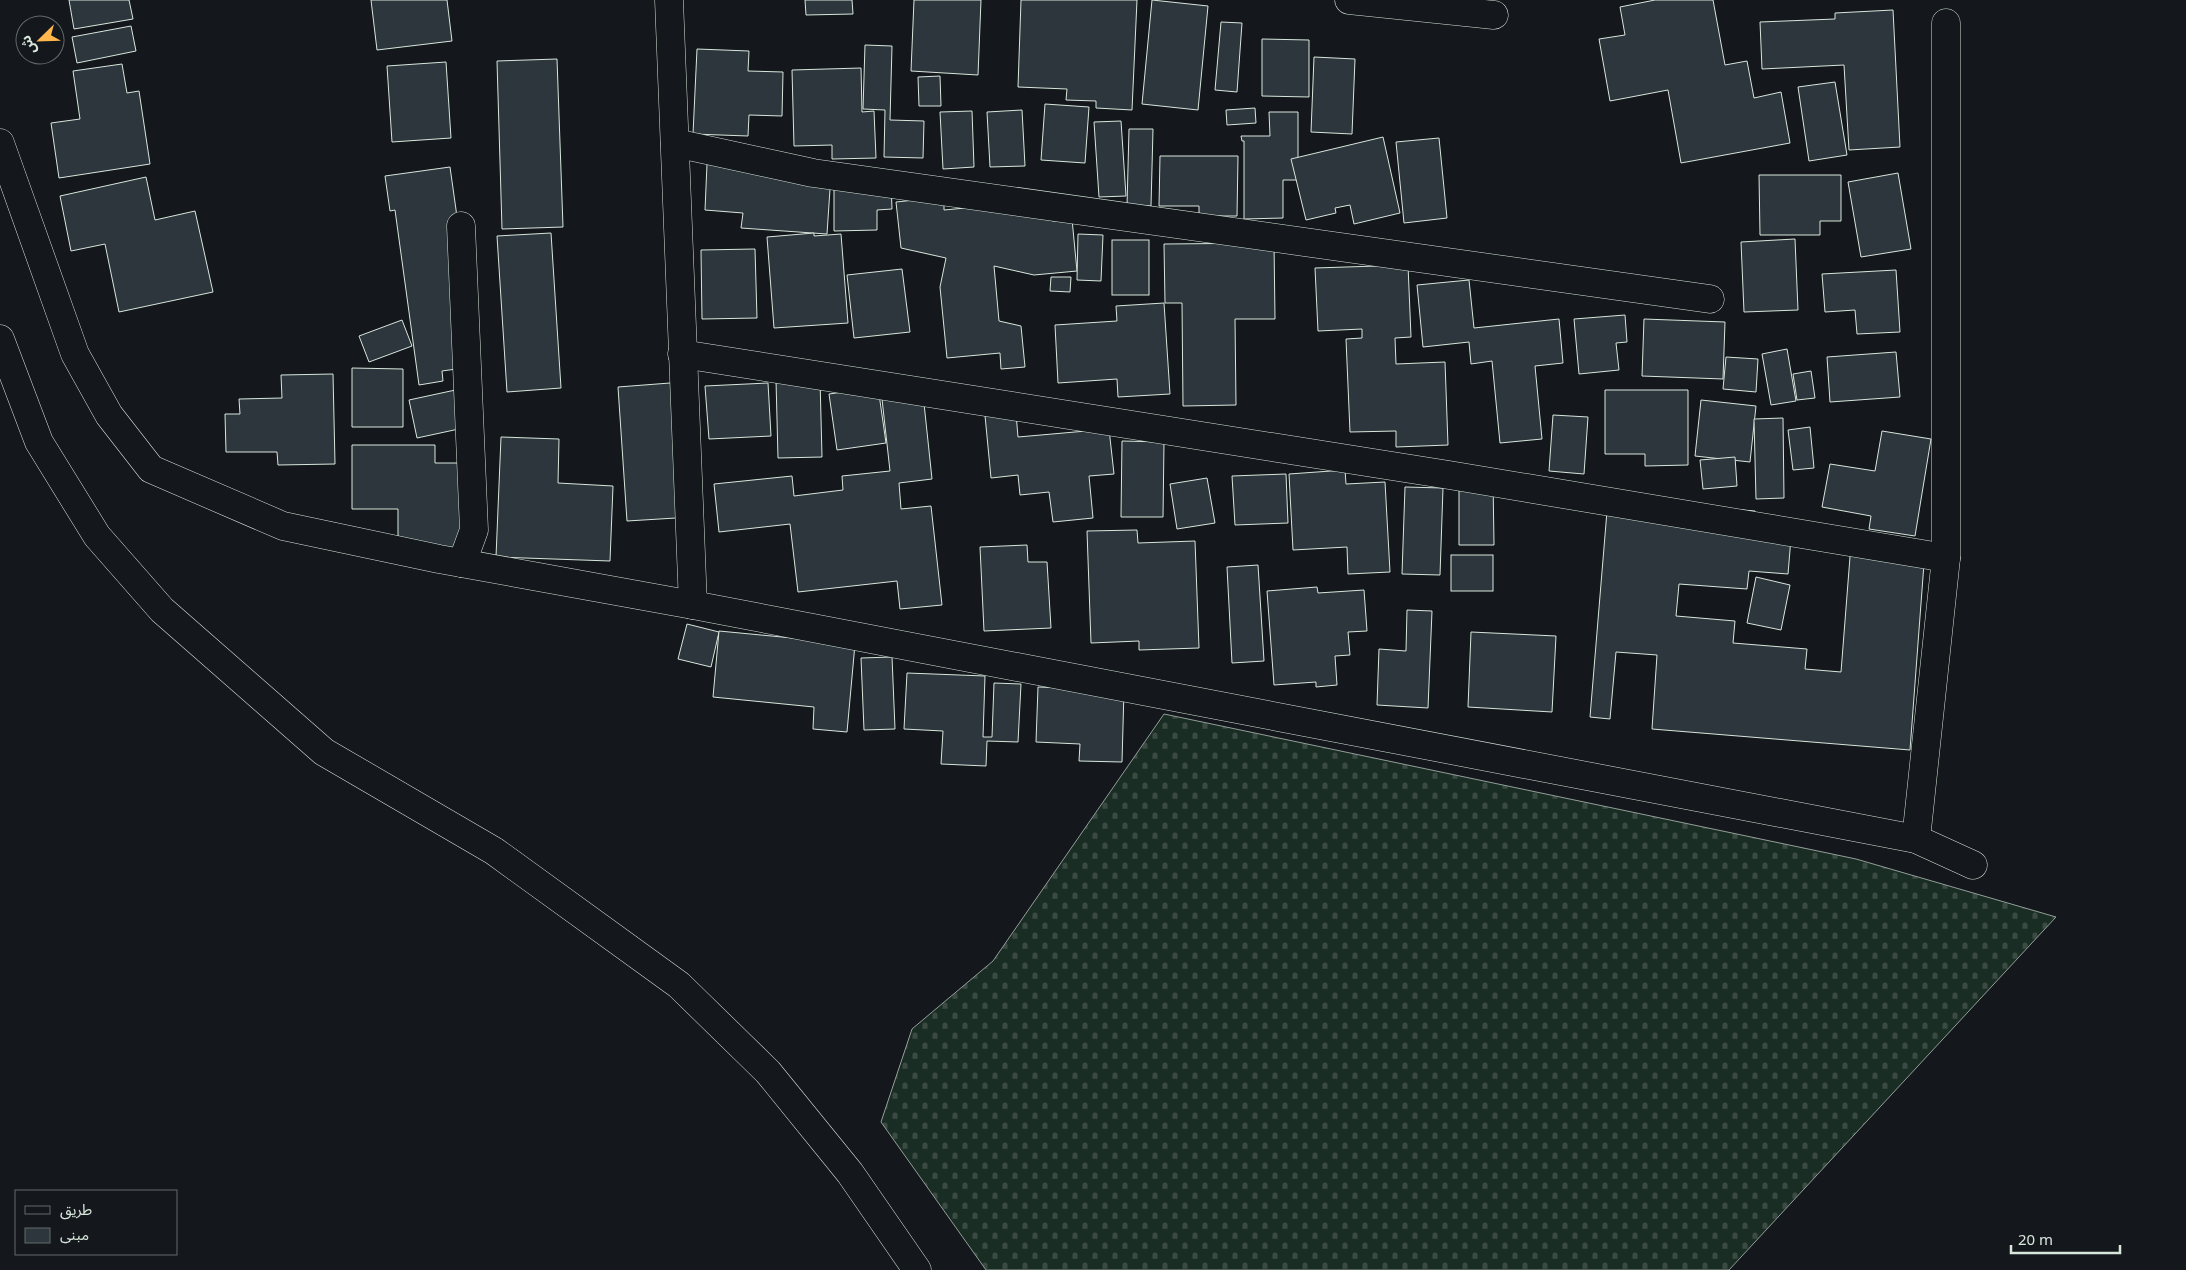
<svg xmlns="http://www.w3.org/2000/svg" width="2186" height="1270" font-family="'Noto Sans','Noto Sans Arabic',sans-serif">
	<defs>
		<pattern id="cemetery-stones" width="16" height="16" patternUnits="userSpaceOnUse" patternTransform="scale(1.25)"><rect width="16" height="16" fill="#1a2d24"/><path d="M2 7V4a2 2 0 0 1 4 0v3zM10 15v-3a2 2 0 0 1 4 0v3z" fill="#3b4b43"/></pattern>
	</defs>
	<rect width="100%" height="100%" fill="#14181c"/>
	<polygon fill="url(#cemetery-stones)" stroke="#939e99" points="1164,714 1856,859 2056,917 1729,1270 986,1270 881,1122 912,1029 993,961"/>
	<g fill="#2c363c" stroke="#d8e6dc">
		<polygon points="69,0 129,0 133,19 74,29"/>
		<polygon points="371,0 447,0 452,41 377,50"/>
		<polygon points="805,0 852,0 853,14 806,15"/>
		<polygon points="914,0 981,0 978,75 911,71"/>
		<polygon points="1021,0 1137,0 1132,110 1096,108 1096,101 1066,100 1067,89 1018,87"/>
		<polygon points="1152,0 1208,6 1198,110 1142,104"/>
		<polygon points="1655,0 1713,0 1725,65 1747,61 1754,98 1781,92 1790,143 1681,163 1668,90 1610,101 1599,39 1625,35 1620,7"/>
		<polygon points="1893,10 1900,147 1849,150 1844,65 1762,69 1760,22 1835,19 1835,13"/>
		<polygon points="1221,22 1242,23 1237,92 1215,90"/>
		<polygon points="131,26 136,51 77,63 72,37"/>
		<polygon points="1262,39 1309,40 1309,97 1262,96"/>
		<polygon points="865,45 892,46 890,120 924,121 923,158 884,157 885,110 863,109"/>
		<polygon points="697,49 749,51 748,71 783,72 782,116 749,115 748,136 693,134"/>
		<polygon points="1314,57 1355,59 1352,134 1311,132"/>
		<polygon points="557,59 563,227 502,229 497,61"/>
		<polygon points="446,62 451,138 392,142 387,66"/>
		<polygon points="122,64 127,93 139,91 150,164 59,178 51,123 80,119 73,71"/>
		<polygon points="861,68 862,112 874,111 876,158 832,159 832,145 794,146 792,70"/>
		<polygon points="940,76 941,106 919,106 918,77"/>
		<polygon points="1835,82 1847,155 1809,161 1798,87"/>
		<polygon points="1045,104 1089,107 1085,163 1041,160"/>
		<polygon points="1255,108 1256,123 1227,125 1226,110"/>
		<polygon points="1022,110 1025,166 990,167 987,112"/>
		<polygon points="972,111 974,167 943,169 940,112"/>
		<polygon points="1269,112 1298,112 1298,180 1283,180 1283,218 1244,219 1244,141 1242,141 1241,136 1270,136"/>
		<polygon points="1121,121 1126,196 1099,197 1094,122"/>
		<polygon points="1129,129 1153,129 1151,206 1127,206"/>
		<polygon points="1383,137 1400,213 1354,224 1350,205 1335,208 1336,213 1306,220 1291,159"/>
		<polygon points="1439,138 1447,218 1404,223 1396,142"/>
		<polygon points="1160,156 1238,156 1237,216 1199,216 1199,206 1159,206"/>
		<polygon points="707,164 831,174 827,234 741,228 743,213 705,210"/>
		<polygon points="450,167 478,366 442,371 443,381 419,385 395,210 390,211 385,176"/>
		<polygon points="1898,173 1911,249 1861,257 1848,182"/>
		<polygon points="1759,175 1841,175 1841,221 1820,221 1820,235 1760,235"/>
		<polygon points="146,177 155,220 195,211 213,292 119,312 105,244 71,251 60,196"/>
		<polygon points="891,183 892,209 877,210 877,230 834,231 834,184"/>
		<polygon points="944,197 944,210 997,205 1014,212 1054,221 1072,219 1077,271 1034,275 994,266 999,321 1021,326 1025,367 1001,369 1000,353 947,358 940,287 946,258 901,248 896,202"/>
		<polygon points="551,233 561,388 507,392 497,236"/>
		<polygon points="814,233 814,236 841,234 848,323 774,328 767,237"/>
		<polygon points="1078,234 1103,235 1101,281 1077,280"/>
		<polygon points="1795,239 1798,310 1744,312 1741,242"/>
		<rect x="1112" y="240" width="37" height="55"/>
		<polygon points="1274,243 1275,319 1235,319 1236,405 1183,406 1182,303 1165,303 1164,244"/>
		<polygon points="755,249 757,318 702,319 701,250"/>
		<polygon points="1408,265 1411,337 1395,338 1396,364 1445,362 1448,445 1396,447 1396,431 1350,432 1346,339 1362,338 1362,329 1318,331 1315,268"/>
		<polygon points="902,269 910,332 854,338 847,275"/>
		<polygon points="1896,270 1900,332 1857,334 1855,310 1825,312 1822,274"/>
		<polygon points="1051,277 1071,277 1070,292 1050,291"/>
		<polygon points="1469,280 1474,328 1559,319 1563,363 1535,366 1542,439 1500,443 1492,361 1471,364 1469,342 1423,347 1417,285"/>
		<polygon points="1164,303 1170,394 1118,397 1117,379 1058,383 1055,325 1117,321 1116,306"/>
		<polygon points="1625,315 1627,342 1616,343 1619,370 1579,374 1574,319"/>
		<polygon points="1644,319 1725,322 1723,379 1642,376"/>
		<polygon points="402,320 412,346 369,362 359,336"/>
		<polygon points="1787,349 1796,401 1771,405 1762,354"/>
		<polygon points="1896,352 1900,397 1830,402 1827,357"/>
		<polygon points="1726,357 1758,359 1756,392 1723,389"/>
		<polygon points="352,368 403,369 403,427 352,427"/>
		<polygon points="1811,371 1815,398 1797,400 1793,374"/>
		<polygon points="333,374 335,464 278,465 277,452 226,452 225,414 240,414 239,399 282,398 281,375"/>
		<polygon points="820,379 822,457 778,458 776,380"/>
		<polygon points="683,382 692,517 627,521 618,387"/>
		<polygon points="768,383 771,436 709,439 705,386"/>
		<polygon points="878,387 886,443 837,450 829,394"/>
		<polygon points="460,389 468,427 417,438 409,400"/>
		<polygon points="1605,390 1688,390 1688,465 1645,466 1645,454 1605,454"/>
		<polygon points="923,394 932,479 899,483 901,509 931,506 942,605 900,609 897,581 798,592 790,524 719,532 714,484 792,476 794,496 843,490 842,476 890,471 882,399"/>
		<polygon points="1701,400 1756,406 1750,462 1695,456"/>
		<polygon points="1015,402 1018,437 1109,429 1114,474 1089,476 1093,518 1053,522 1049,492 1020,495 1018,475 991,478 984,405"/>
		<polygon points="1553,415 1588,417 1584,474 1549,471"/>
		<polygon points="1783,418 1784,498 1756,499 1754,419"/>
		<polygon points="1810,427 1814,468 1793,470 1788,430"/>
		<polygon points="1882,431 1931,439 1915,536 1869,529 1871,516 1822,507 1830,464 1875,471"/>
		<polygon points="501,437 559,439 558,483 613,486 610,561 496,557"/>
		<polygon points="1122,441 1164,442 1163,517 1121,517"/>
		<polygon points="352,445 435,445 435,463 463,463 463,550 398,550 398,509 352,509"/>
		<polygon points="1735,457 1737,486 1703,489 1700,460"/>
		<polygon points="1345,470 1346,484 1385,482 1390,572 1348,574 1347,547 1293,550 1289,474"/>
		<polygon points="1286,474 1288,523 1235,525 1232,476"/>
		<polygon points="1207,478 1215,523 1177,529 1170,484"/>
		<polygon points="1459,479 1493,479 1494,545 1459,545"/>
		<polygon points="1405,487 1443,488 1440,575 1402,574"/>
		<polygon points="1608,499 1755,511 1754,535 1791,538 1788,574 1749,571 1747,589 1679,584 1676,616 1735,621 1733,643 1807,649 1805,669 1841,672 1851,544 1925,550 1910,750 1652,729 1657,655 1616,652 1610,719 1590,717"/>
		<polygon points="1137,530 1138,543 1195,541 1199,648 1139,650 1139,641 1091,643 1087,531"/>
		<polygon points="1027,545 1028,562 1047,562 1051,628 984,631 980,547"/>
		<rect x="1451" y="555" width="42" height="36"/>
		<polygon points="1258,565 1264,661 1232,663 1227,567"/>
		<polygon points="1756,577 1790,585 1781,630 1747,623"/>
		<polygon points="1317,587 1318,593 1364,590 1367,631 1348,632 1350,655 1335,656 1337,685 1316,687 1316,682 1274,685 1267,591"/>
		<polygon points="1407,610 1432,611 1428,708 1377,705 1379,649 1406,651"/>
		<polygon points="687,624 719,632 711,667 678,659"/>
		<polygon points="719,631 855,644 847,732 813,729 814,707 713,697"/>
		<polygon points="1471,632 1556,636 1552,712 1468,707"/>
		<polygon points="892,657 895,729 864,730 861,658"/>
		<polygon points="907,673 985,676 983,737 992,737 994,683 1021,684 1018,742 987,741 986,766 941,764 943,731 904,729"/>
		<polygon points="1038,687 1124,690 1122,762 1079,761 1080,744 1036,742"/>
	</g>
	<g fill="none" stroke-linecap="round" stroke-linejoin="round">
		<defs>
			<g id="minor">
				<polyline points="669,0 693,605"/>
				<polyline points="1349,0 1494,15"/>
				<polyline points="0,143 75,354 109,415 151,469 283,526 439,559 693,605 1916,839 1973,865"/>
				<polyline points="675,143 813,173 1710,299"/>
				<polyline points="461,226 474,530 462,563"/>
				<polyline points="682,354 1449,475 1946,558 1946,23"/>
				<polyline points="1916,839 1946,558"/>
			</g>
			<polyline id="primary" points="0,339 39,442 97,536 162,610 324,752 494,851 679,985 768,1072 850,1173 917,1270"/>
		</defs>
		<use href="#minor" stroke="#d8e6dc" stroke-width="29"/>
		<use href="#primary" stroke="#d8e6dc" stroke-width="29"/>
		<use href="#minor" stroke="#14181c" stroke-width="28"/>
		<use href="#primary" stroke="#14181c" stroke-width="28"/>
	</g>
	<rect x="15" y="1190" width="162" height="65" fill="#14181c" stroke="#626a69"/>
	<rect x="25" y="1206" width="25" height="8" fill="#14181c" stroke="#626a69"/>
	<text x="60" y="1215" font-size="15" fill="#d8e6dc">طريق</text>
	<rect x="25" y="1228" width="25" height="15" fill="#2c363c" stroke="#626a69"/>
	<text x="60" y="1240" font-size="15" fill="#d8e6dc">مبنى</text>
	<g transform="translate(40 40) rotate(247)"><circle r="24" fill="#14181c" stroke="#626a69"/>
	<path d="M0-4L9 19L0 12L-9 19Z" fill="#ffb74d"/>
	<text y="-8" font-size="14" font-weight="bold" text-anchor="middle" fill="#d8e6dc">ش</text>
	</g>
	<path d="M2011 1245v8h109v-8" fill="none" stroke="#d8e6dc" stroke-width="2.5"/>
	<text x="2018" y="1245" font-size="15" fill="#d8e6dc" stroke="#14181c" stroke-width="4" paint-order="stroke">20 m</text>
</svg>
